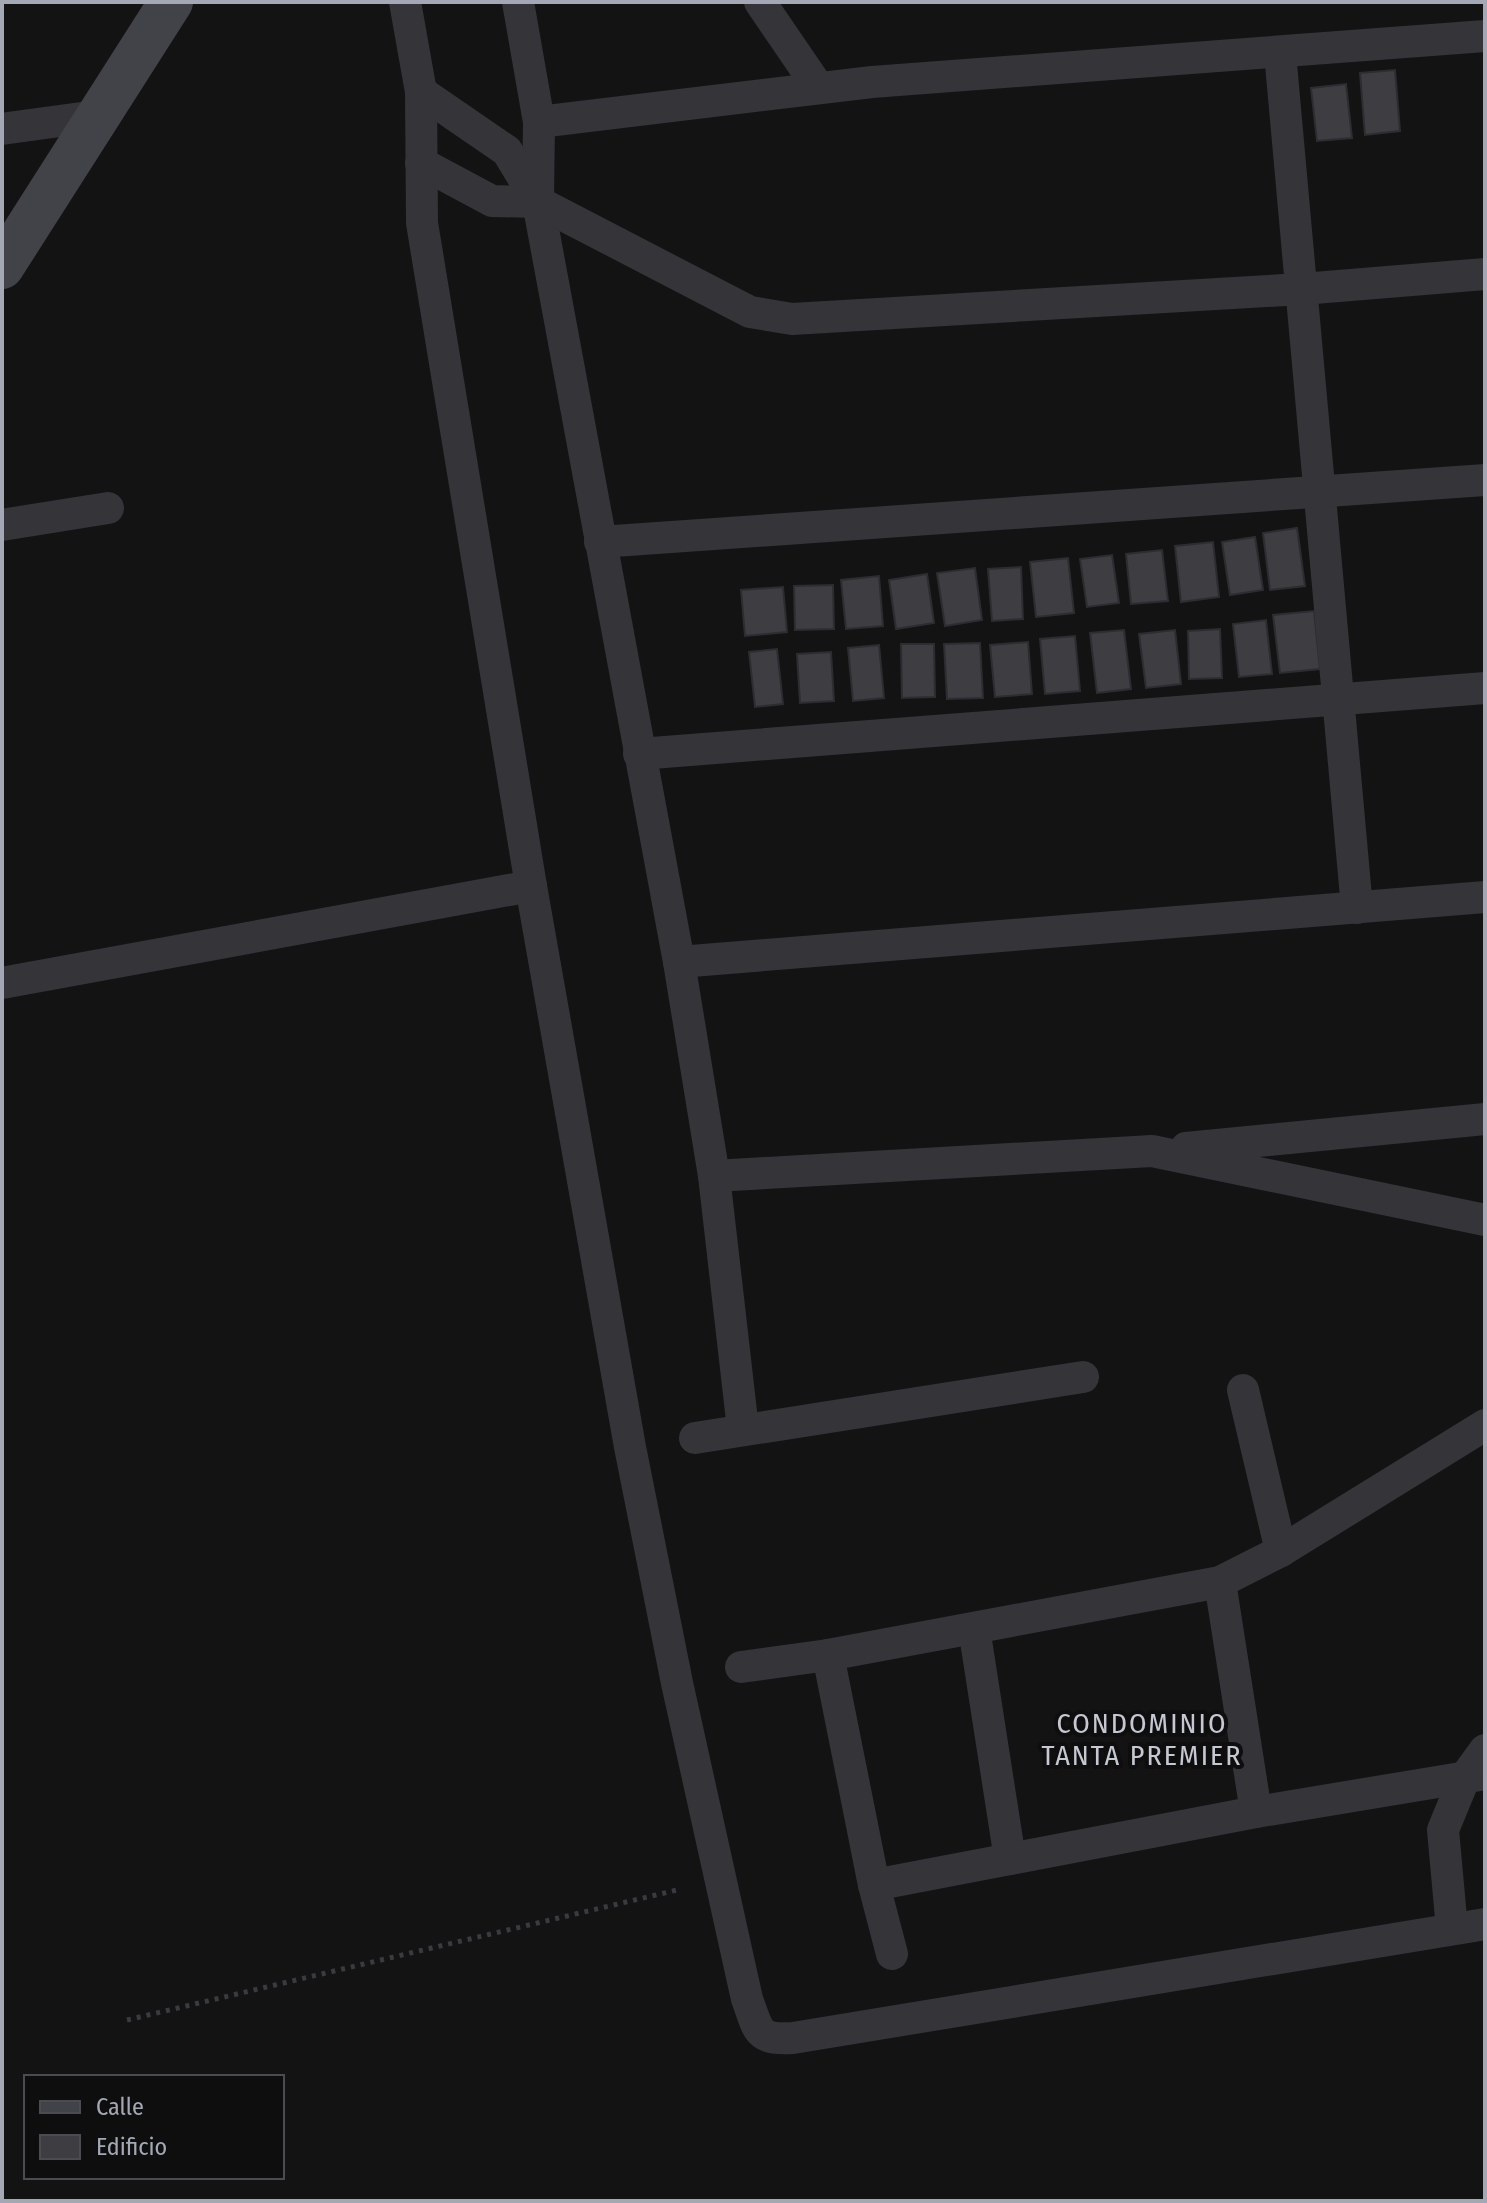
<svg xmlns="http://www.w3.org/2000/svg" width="1487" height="2203" font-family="'Fira Sans Condensed',sans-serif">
	<rect width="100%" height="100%" fill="#131314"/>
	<g fill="#3d3d42" stroke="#2d2d31" stroke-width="2">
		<polygon points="1395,70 1400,131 1365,135 1360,73"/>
		<polygon points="1346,84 1352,138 1317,141 1311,88"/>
		<polygon points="1297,528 1305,586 1270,590 1263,533"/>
		<polygon points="1255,537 1263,590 1230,595 1222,542"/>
		<polygon points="1213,542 1219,597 1181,602 1175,546"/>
		<polygon points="1162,550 1168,601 1131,604 1126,554"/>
		<polygon points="1112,555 1119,603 1087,607 1080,559"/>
		<polygon points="1068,558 1074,613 1036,617 1030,562"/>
		<polygon points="1021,567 1023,619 992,621 988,569"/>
		<polygon points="975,568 982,620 945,626 937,573"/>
		<polygon points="927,574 934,623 896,629 889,580"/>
		<polygon points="879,576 883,626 846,629 841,580"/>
		<polygon points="833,585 834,629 795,630 794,586"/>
		<polygon points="783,587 787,632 745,636 741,590"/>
		<polygon points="1314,611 1320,669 1280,673 1273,615"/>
		<polygon points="1266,620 1272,674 1239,677 1233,624"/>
		<polygon points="1220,629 1222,678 1189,679 1188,631"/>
		<polygon points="1124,630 1131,689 1097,693 1090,633"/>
		<polygon points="1175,630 1181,684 1146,688 1139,634"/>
		<polygon points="1075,636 1080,691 1045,694 1040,639"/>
		<polygon points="1028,642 1032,694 995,697 990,645"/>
		<polygon points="980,643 983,698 947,699 944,644"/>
		<polygon points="901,644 934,644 935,697 902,698"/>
		<polygon points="879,645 884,698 853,701 848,648"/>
		<polygon points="777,649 783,704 755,707 749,652"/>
		<polygon points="831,652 834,701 800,703 797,654"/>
	</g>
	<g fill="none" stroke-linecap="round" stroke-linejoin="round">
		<polyline stroke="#3a3b40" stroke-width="5" stroke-dasharray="4 6" stroke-linecap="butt" points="127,2020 677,1890"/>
		<g stroke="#343439" stroke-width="32">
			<path d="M405,2l16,90 1,131 109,663 99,561 47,236 70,316c12,32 9,41 46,39l692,-114"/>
			<polyline points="518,2 539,122 538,202 679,962 714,1176 743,1429"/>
			<polyline points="760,2 818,87"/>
			<polyline points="1280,53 1357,908"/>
			<polyline points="421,92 507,151 538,202"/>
			<polyline points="539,122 872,82 1485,36"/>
			<polyline points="2,129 96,116"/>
			<polyline points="421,163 492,201 538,202 750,312 792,319 1302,289 1485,274"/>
			<polyline points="2,525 108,508"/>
			<polyline points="600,542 1485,480"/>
			<polyline points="639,754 1485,688"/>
			<polyline points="679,962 1485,897"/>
			<polyline points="2,983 531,886"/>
			<polyline points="1186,1148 1485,1119"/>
			<polyline points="714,1176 1152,1151 1485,1220"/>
			<polyline points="1243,1390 1281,1551"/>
			<polyline points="695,1438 1083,1377"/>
			<polyline points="1220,1582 1256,1812"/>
			<polyline points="974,1628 1010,1859"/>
			<polyline points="828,1655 874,1885 892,1954"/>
			<polyline points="741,1667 828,1655 1220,1582 1281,1551 1485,1425"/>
			<polyline points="874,1885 1256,1812 1485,1774"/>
			<polyline points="1452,1929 1443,1830 1464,1779 1485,1750"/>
		</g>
		<polyline stroke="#424349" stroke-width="44" points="2,267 171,2"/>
	</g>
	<g text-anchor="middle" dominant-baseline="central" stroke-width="8" stroke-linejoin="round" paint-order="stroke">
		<g font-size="28" letter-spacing="2" fill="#c5c7d1" stroke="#0e0e0f">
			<text x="1142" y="1723">CONDOMINIO<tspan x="1142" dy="32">TANTA PREMIER</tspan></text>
		</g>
	</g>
	<rect width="1487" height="2203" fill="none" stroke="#a4a8b5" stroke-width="8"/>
	<rect x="24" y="2075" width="260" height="104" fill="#0e0e0f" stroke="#4a4c51" stroke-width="2"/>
	<rect x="40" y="2101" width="40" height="12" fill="#424349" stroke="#4a4c51" stroke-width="2"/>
	<text x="96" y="2115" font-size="24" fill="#a4a8b5">Calle</text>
	<rect x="40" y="2135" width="40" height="24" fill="#3d3d42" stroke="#4a4c51" stroke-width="2"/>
	<text x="96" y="2155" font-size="24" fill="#a4a8b5">Edificio</text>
</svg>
